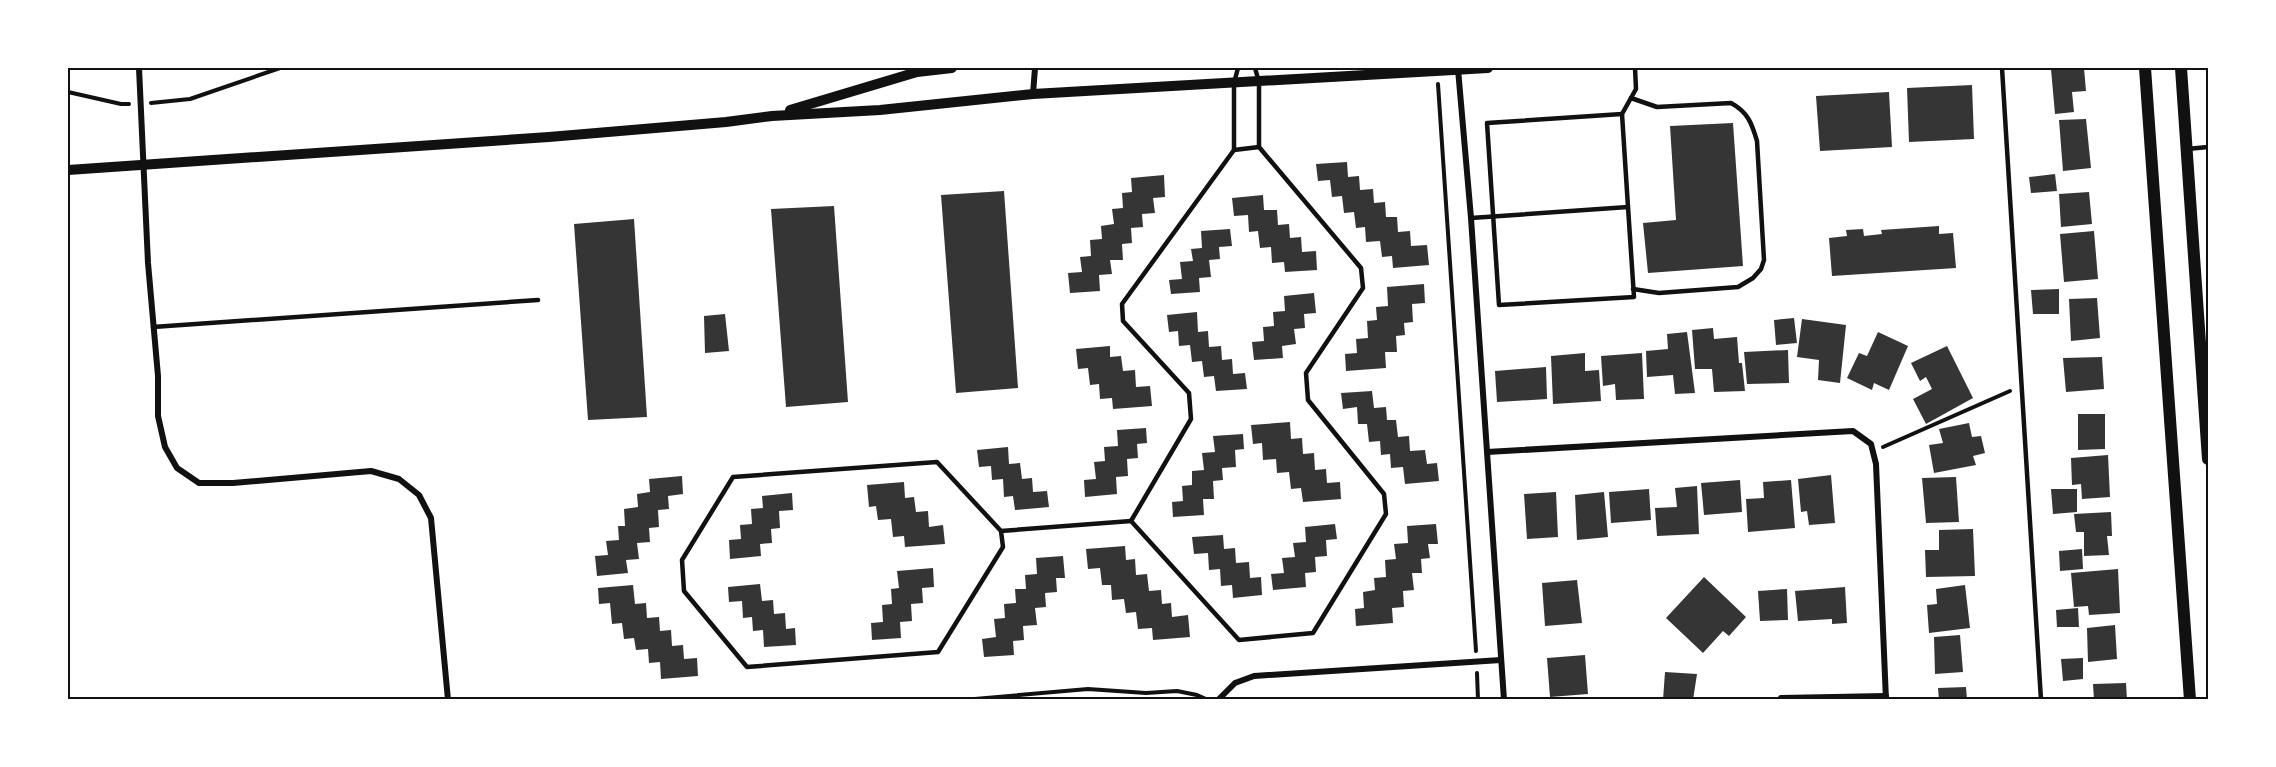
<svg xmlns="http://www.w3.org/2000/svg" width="2276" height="767" font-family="Jost,sans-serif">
	<rect width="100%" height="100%" fill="#fff"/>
	<g fill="#353535">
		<polygon points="2070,68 2084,68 2086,91 2072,92 2074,112 2055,114 2051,69"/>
		<polygon points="1972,85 1974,139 1909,142 1907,88"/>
		<polygon points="1889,92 1892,147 1820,151 1816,96"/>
		<polygon points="2086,119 2091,168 2063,171 2059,120"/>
		<polygon points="1733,123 1743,266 1648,273 1643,223 1676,220 1670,126"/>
		<polygon points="1347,162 1348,177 1359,176 1360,190 1373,189 1374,203 1385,202 1386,217 1397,217 1398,232 1410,231 1411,246 1427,245 1429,265 1393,268 1392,256 1382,257 1380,241 1366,242 1365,227 1356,228 1354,212 1344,213 1342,196 1332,197 1330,180 1318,181 1316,164"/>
		<polygon points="2055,174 2057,191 2031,193 2029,177"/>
		<polygon points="1164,175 1165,197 1153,198 1155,213 1142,214 1143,227 1131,228 1132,243 1122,244 1123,260 1110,260 1112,274 1099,275 1100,291 1070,293 1068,273 1082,272 1080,257 1091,256 1090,240 1102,239 1101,226 1114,224 1112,209 1123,208 1122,193 1132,192 1131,178"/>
		<polygon points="1004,191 1018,388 956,393 941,195"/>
		<polygon points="2089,192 2092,224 2061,227 2059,194"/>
		<polygon points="1263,195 1264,210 1277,210 1278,225 1289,224 1290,238 1301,237 1302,252 1316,251 1317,270 1285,272 1284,262 1272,263 1271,247 1260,248 1258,231 1249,232 1248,215 1234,216 1232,198"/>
		<polygon points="834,206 848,402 786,407 771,209"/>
		<polygon points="634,219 647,417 588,420 574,224"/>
		<polygon points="1939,226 1939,234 1953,233 1956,268 1832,276 1829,238 1847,236 1846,230 1863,229 1864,236 1882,234 1881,230"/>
		<polygon points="1230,229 1232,246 1219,247 1220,259 1209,260 1211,277 1199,278 1200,292 1171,294 1169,280 1182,279 1180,262 1193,261 1191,249 1202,248 1201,231"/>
		<polygon points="2094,231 2098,279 2064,282 2060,234"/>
		<polygon points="1424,284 1425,303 1412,304 1413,322 1404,323 1405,335 1396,336 1397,352 1385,352 1386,368 1346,371 1345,354 1357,353 1356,339 1368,338 1367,321 1377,320 1376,307 1388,306 1387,287"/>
		<polygon points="2059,289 2059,314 2033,314 2031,290"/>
		<polygon points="1314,293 1316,313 1304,314 1305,328 1294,329 1296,344 1282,346 1283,358 1254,360 1252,342 1264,341 1263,327 1274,326 1273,312 1285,311 1284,296"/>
		<polygon points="2097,298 2100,338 2071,341 2069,299"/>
		<polygon points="1197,312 1198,332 1208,331 1209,347 1221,346 1222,360 1232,359 1233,374 1245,373 1247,389 1216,391 1214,376 1204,377 1202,361 1192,362 1190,345 1179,346 1178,331 1169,332 1167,315"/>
		<polygon points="725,314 729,351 705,353 704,316"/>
		<polygon points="1794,318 1797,343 1776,345 1774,320"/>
		<polygon points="1802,319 1846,325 1840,383 1818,380 1819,360 1797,357"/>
		<polygon points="1713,328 1714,339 1737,337 1739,363 1742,363 1745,391 1714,392 1712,369 1695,369 1692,330"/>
		<polygon points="1687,332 1695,393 1675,394 1673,375 1647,377 1646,351 1668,349 1667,334"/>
		<polygon points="1878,332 1908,346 1889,390 1874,383 1872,390 1847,378 1859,353 1867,356"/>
		<polygon points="1110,346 1110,357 1121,356 1123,371 1135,370 1136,387 1150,386 1152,406 1113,409 1112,398 1100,399 1099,384 1090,385 1088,368 1078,369 1076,349"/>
		<polygon points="1947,346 1973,398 1926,424 1913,399 1932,389 1926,377 1920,381 1911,363"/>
		<polygon points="1788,350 1789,383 1747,384 1744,352"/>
		<polygon points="1585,353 1585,371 1599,370 1601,401 1553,404 1551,356"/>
		<polygon points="1642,353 1644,399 1616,400 1615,384 1603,386 1601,356"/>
		<polygon points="2102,357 2104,389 2066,392 2063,358"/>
		<polygon points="1546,367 1547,399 1497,402 1495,371"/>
		<polygon points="1372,391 1374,408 1386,407 1387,420 1396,420 1398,437 1409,436 1410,451 1425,450 1427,464 1437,463 1439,481 1405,484 1403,467 1391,468 1390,454 1381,455 1380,441 1369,442 1367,424 1358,424 1357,407 1343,409 1341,393"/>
		<polygon points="2078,414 2105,414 2105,449 2078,450"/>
		<polygon points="1290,422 1291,439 1302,438 1303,454 1314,453 1315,470 1326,469 1327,483 1340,482 1341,499 1303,502 1301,488 1291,489 1289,472 1277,473 1276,459 1263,460 1262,443 1253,444 1251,425"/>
		<polygon points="1969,423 1972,437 1981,436 1985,453 1973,456 1976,465 1934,473 1929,445 1943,443 1939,429"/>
		<polygon points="1146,428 1147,443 1137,444 1138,458 1127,459 1128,476 1116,477 1117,494 1085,497 1084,480 1096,479 1094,462 1105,461 1104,447 1118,446 1117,430"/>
		<polygon points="1243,434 1244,449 1235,450 1236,467 1222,468 1223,480 1213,481 1214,499 1203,499 1204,515 1173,517 1172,502 1183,501 1182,486 1192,485 1192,471 1204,470 1202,453 1215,452 1213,436"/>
		<polygon points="1008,447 1009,464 1020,463 1022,479 1032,478 1033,492 1047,491 1049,507 1015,510 1013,496 1004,497 1003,479 992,480 991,466 979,467 977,450"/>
		<polygon points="2108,455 2110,497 2082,499 2081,484 2072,485 2071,458"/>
		<polygon points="1831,475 1835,523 1809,525 1807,511 1801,512 1798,479"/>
		<polygon points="682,476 683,494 668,496 669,509 658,510 659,527 649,528 650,542 637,543 639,559 626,560 628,573 597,576 595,556 608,555 606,541 619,540 618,526 625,526 624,509 638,507 637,494 650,492 649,479"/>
		<polygon points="1956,477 1959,522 1926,523 1922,478"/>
		<polygon points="1740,480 1742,512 1704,515 1701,483"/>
		<polygon points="1791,480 1795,528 1748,532 1746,499 1764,498 1763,482"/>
		<polygon points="904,482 905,498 914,497 916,512 928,511 929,527 943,525 945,544 905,547 904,536 893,537 891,519 878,520 876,506 869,507 867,485"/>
		<polygon points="1697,486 1699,534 1657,536 1655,508 1677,507 1675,488"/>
		<polygon points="1649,489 1651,520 1611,523 1609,492"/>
		<polygon points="2051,489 2077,489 2077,512 2053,514"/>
		<polygon points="1556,492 1558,537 1527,539 1524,494"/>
		<polygon points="1604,492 1608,537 1577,540 1575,495"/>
		<polygon points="792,493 793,510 779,511 780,528 771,529 772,543 760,544 761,556 730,559 729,540 741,539 740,525 752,524 751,509 763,508 762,496"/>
		<polygon points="2111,512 2112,536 2107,536 2109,555 2084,556 2084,532 2076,532 2074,514"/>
		<polygon points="1335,524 1337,539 1326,540 1327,556 1315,557 1316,572 1305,573 1306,587 1273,590 1271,574 1284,573 1282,558 1295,557 1293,543 1306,542 1305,527"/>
		<polygon points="1436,524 1438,544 1428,544 1430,558 1421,559 1422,573 1412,573 1414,590 1403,591 1404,607 1392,608 1393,623 1356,626 1355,609 1364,608 1363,592 1375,590 1374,578 1386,577 1385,560 1396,559 1394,544 1408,543 1407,526"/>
		<polygon points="1973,529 1975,576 1926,577 1925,550 1939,550 1939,530"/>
		<polygon points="1223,535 1224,549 1235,548 1236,563 1249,562 1250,578 1261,577 1262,595 1233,598 1232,585 1221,586 1220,569 1209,570 1208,553 1194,554 1192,537"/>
		<polygon points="1125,546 1126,560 1135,559 1136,575 1147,574 1149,591 1161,590 1162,604 1171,603 1172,617 1188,615 1190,637 1153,640 1152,628 1138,629 1136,612 1126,613 1124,599 1112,600 1111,585 1102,585 1100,568 1088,569 1086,549"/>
		<polygon points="2082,549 2083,569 2060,571 2059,551"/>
		<polygon points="1063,556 1065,578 1056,578 1057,592 1045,593 1046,607 1035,608 1037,625 1023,626 1024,640 1013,641 1014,655 984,657 982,639 996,637 994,619 1005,618 1004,604 1016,603 1015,589 1026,589 1025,575 1037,574 1036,558"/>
		<polygon points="933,568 934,587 922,588 923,603 911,604 912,621 900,622 901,638 872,640 871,623 883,622 882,605 892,604 891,589 899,588 897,571"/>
		<polygon points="2118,569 2120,613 2089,615 2088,606 2074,607 2071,573"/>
		<polygon points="1704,577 1746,617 1729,636 1723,631 1703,653 1666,618"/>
		<polygon points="1577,580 1582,623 1545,626 1542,583"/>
		<polygon points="760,584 762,601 773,600 774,614 785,613 786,629 795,628 796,645 764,647 763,630 753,631 752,617 743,618 742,601 729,602 728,587"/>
		<polygon points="633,585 635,604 646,603 647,618 659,617 660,631 671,630 672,646 683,645 684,659 697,658 698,676 661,679 660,662 649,663 648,649 636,650 634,638 624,639 622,623 612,624 610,603 599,604 598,588"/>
		<polygon points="1965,585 1970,628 1929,633 1927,605 1937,604 1936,589"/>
		<polygon points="1845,587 1847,623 1832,624 1832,619 1798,621 1795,591"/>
		<polygon points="1787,589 1788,620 1760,621 1758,591"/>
		<polygon points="2078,608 2079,627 2057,627 2056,610"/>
		<polygon points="2115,625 2117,659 2088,662 2087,628"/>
		<polygon points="1960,635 1963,672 1935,674 1934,637"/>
		<polygon points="1585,655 1588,694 1550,697 1547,658"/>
		<polygon points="2083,658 2083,679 2063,681 2061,659"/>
		<polygon points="1665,672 1697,674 1693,700 1663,700"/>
		<polygon points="2126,683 2127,700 2094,700 2093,684"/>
		<polygon points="1966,687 1967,700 1939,700 1938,688"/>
	</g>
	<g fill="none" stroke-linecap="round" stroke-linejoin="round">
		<g stroke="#111" stroke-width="4">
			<polyline points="1438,84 1476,651"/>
			<polyline points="68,92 121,104 129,104"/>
			<polyline points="151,103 190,99 280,68"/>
			<polyline points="1883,447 2010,391"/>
			<polyline points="1477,673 1478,700"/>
			<polyline points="963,700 1088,689 1146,693 1177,691 1197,695 1206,699"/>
		</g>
		<g stroke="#111" stroke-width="4.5">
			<polyline points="1238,68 1234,83 1234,150 1122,304 1123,321 1189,393 1191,419 1131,521 1239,640 1313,633 1386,514 1384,494 1308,400 1306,373 1363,288 1361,268 1259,147 1259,82 1255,68"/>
			<polyline points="2002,68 2041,700"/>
			<path d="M1631,98l26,9 74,-4c17,9 21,21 26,38l7,119 -3,9 -8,9 -15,9 -79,6 -26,-4"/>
			<polyline points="1622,114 1487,123 1499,305 1634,297 1628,207"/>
			<polyline points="2187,149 2208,147"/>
			<polyline points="1234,150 1259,147"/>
			<polyline points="1471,218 1628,207 1622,114 1636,89 1635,68"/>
			<polyline points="153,327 538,300"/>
			<polyline points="1001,531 1003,547 938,652 747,667 684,591 682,560 733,477 937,462 1001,531 1131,521"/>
		</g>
		<g stroke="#111" stroke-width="6">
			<polyline points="139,68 148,263 158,376 158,416 165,447 177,468 199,483 233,483 371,471 399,479 419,495 431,518 448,700"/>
			<polyline points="1458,69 1471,218 1504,700"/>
			<polyline points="1033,94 1035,68"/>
			<polyline points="1487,452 1853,431 1871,444 1876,464 1886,700"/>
			<polyline points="1781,698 1886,696"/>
			<polyline points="1218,700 1235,683 1254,676 1501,660"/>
		</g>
		<g stroke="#111" stroke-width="10">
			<polyline points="790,110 917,72 952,68"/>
			<polyline points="68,170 549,137 726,122 772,116 880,110 1033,94 1488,68"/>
		</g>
		<g stroke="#111" stroke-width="12">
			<polyline points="2145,68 2190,700"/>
			<polyline points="2181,68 2208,459"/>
		</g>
	</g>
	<rect width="2276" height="767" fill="none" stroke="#ffffff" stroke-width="138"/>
	<rect x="69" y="69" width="2138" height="629" fill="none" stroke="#111" stroke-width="2"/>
</svg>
